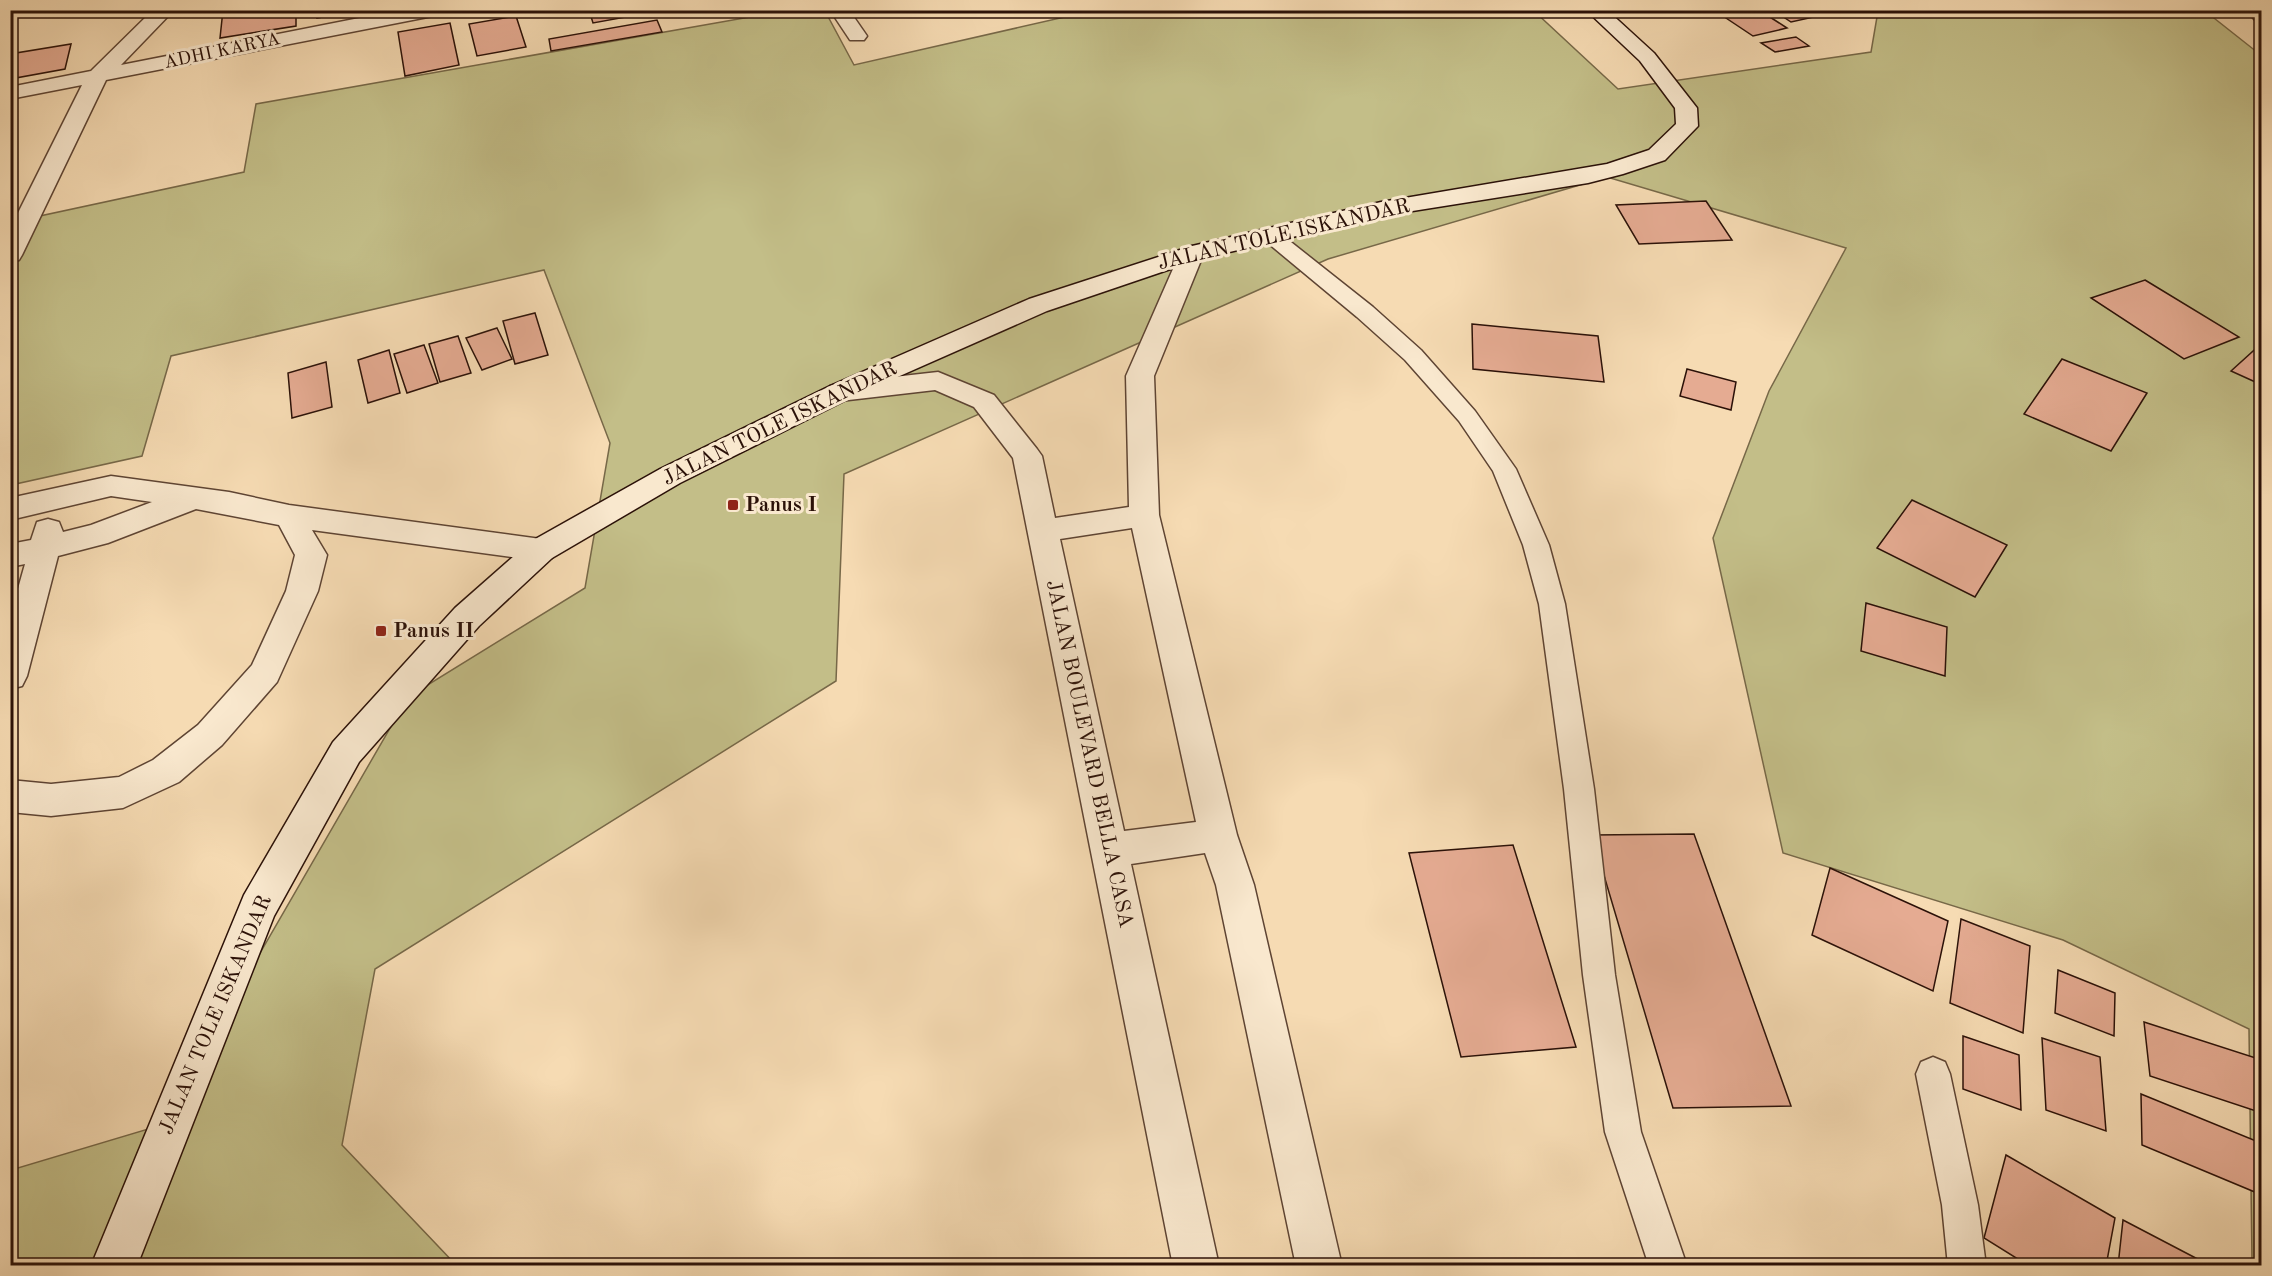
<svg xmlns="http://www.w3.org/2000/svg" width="2272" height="1276" font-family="'Old Standard TT',serif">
	<rect width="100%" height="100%" fill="#f6dbb3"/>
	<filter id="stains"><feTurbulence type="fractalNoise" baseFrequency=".00333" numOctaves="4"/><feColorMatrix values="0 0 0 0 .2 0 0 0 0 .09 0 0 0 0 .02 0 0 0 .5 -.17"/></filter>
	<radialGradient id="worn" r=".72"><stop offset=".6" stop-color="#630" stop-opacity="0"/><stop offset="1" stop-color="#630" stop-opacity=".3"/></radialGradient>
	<polygon fill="#c3be88" stroke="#776848" stroke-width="1.5" points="784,11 825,11 854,65 1091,11 1534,11 1618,89 1871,52 1878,11 2205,11 2262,56 2261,1264 2252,1261 2249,1029 2063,940 1783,853 1713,538 1769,391 1846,248 1607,177 1328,259 844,474 836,681 375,969 342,1145 456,1265 11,1265 11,1170 192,1116 252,967 408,697 585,588 610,443 544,270 171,356 142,456 11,485 10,260 26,219 244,172 256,104"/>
	<g fill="#e5ab92" stroke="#2b1108" stroke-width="1.5">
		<polygon points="223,10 296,10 296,26 220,38"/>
		<polygon points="316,10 359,10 317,18"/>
		<polygon points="589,10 647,10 648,13 593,23"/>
		<polygon points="1714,10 1759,10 1787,28 1753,36"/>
		<polygon points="1773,10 1827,10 1832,13 1791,22"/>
		<polygon points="516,16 526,47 477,56 469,24"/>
		<polygon points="657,20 662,32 551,51 549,39"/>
		<polygon points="450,23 459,65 405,76 398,32"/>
		<polygon points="1796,37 1809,46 1775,52 1761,43"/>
		<polygon points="71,44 65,69 10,79 10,54"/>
		<polygon points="1706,201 1732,240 1639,244 1616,205"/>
		<polygon points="2145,280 2239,337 2184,359 2091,298"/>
		<polygon points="535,313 548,355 515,364 503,321"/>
		<polygon points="1472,324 1598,336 1604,382 1473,369"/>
		<polygon points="497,328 512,359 482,370 466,338"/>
		<polygon points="458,336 471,373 440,382 429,344"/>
		<polygon points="2262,343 2262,385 2231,371"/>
		<polygon points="424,345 438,383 407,393 394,354"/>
		<polygon points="389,350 400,393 368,403 358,360"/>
		<polygon points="2062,359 2147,393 2111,451 2024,414"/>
		<polygon points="326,362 332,407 292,418 288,373"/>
		<polygon points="1687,369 1736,382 1731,410 1680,396"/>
		<polygon points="1912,500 2007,545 1975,597 1877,548"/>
		<polygon points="1866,603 1947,627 1945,676 1861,651"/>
		<polygon points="1694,834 1791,1106 1673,1108 1592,835"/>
		<polygon points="1513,845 1576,1047 1461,1057 1409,853"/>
		<polygon points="1830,868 1948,921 1933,991 1812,935"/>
		<polygon points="1961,919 2030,946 2023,1033 1950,1003"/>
		<polygon points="2058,970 2115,993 2114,1036 2055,1013"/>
		<polygon points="2144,1022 2262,1060 2262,1113 2150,1076"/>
		<polygon points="1963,1036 2019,1055 2021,1110 1963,1089"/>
		<polygon points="2042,1038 2100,1057 2106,1131 2046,1110"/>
		<polygon points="2141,1094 2261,1143 2262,1195 2142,1145"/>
		<polygon points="2006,1155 2115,1218 2106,1266 2029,1266 1984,1238"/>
		<polygon points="2123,1220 2211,1266 2118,1266"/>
	</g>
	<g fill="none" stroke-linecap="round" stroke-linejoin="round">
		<defs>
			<g id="lane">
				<polygon points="1270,229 1277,231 1373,307 1421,350 1475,411 1516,469 1549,545 1565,604 1594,789 1615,975 1641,1132 1687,1266 1649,1266 1605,1132 1583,975 1564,789 1539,604 1523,545 1493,471 1459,421 1405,360 1357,317 1263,239 1260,235 1263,231"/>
				<polygon points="1933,1057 1945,1062 1950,1074 1978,1205 1986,1266 1948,1266 1942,1205 1916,1074 1921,1062"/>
			</g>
			<g id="street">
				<polygon points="153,10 174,10 121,65 400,10 442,10 440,14 433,16 106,80 22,255 19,260 10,262 10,229 82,85 10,99 10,87 91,71"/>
				<polygon points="830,10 849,10 867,36 864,40 850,40"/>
				<polygon points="2246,10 2262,10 2262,22 2255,20"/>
				<path d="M1192,246l9,2 3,5 -50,123 5,139 78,320 17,50 88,381h-46l-80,-381 -11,-32 -74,11 88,402h-46l-160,-808 -39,-51 -39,-17 -95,11 -10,-3 -4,-6 4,-6 10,-3 98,-11 56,23 43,54 5,7 13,62 74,-11 -3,-131 54,-123 3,-5zM1132,528l64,294 -72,9 -64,-292z"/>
				<polygon points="111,476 229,492 289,505 541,539 552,542 557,550 552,558 541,561 312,530 327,555 318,591 277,682 222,745 179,782 123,808 51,816 10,812 10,780 51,784 119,777 153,760 198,725 252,665 286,591 295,555 279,525 196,509 108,543 58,556 27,676 22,686 10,689 10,617 25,564 10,567 10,544 31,540 37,522 48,519 59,522 63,532 91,525 152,502 111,496 10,520 10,498"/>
			</g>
			<polygon id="secondary" points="1586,10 1607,10 1654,53 1697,108 1698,126 1665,160 1623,174 1588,183 1381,216 1200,259 1047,311 850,398 680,483 552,558 479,626 359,762 274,916 137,1266 91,1266 244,895 333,742 455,608 530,542 660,469 830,386 1029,299 1192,246 1381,202 1607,164 1649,150 1676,124 1675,108 1640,61"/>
		</defs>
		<use href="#lane" stroke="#5e4433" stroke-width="3"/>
		<use href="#street" stroke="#5e4433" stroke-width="3"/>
		<use href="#secondary" stroke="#2b1108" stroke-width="3"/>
		<use href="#lane" fill="#f9e8ce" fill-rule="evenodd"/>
		<use href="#street" fill="#f9e8ce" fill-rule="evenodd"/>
		<use href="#secondary" fill="#f9e8ce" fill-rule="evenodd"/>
	</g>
	<g fill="#8f2418" stroke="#f9e8ce" stroke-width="2">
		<rect x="727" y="499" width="12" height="12" rx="3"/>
		<rect x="375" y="625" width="12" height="12" rx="3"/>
	</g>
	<g text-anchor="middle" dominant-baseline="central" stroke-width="6" stroke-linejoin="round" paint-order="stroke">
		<g font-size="18" fill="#2b1108" stroke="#f9e8ce">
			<text transform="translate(222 51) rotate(-12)">ADHI KARYA</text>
		</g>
		<g font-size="21" fill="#2b1108" stroke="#f9e8ce">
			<text transform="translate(1284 235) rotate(-13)">JALAN TOLE ISKANDAR</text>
			<text transform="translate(780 424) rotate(-26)">JALAN TOLE ISKANDAR</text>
			<text transform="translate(1089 754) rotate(78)">JALAN BOULEVARD BELLA CASA</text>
			<text transform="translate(216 1015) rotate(-67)">JALAN TOLE ISKANDAR</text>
		</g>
		<g font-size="21" font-weight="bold" fill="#2b1108" stroke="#f9e8ce" text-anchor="start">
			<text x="745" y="505">Panus I</text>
			<text x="393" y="631">Panus II</text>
		</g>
	</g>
	<rect width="2272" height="1276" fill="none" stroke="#f6dbb3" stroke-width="36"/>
	<rect x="12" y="12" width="2248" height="1252" fill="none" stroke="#2b1108" stroke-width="3"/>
	<rect x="18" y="18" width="2236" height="1240" fill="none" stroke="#2b1108" stroke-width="1.5"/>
	<rect width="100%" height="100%" filter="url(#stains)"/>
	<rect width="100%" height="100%" fill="url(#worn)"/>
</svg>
